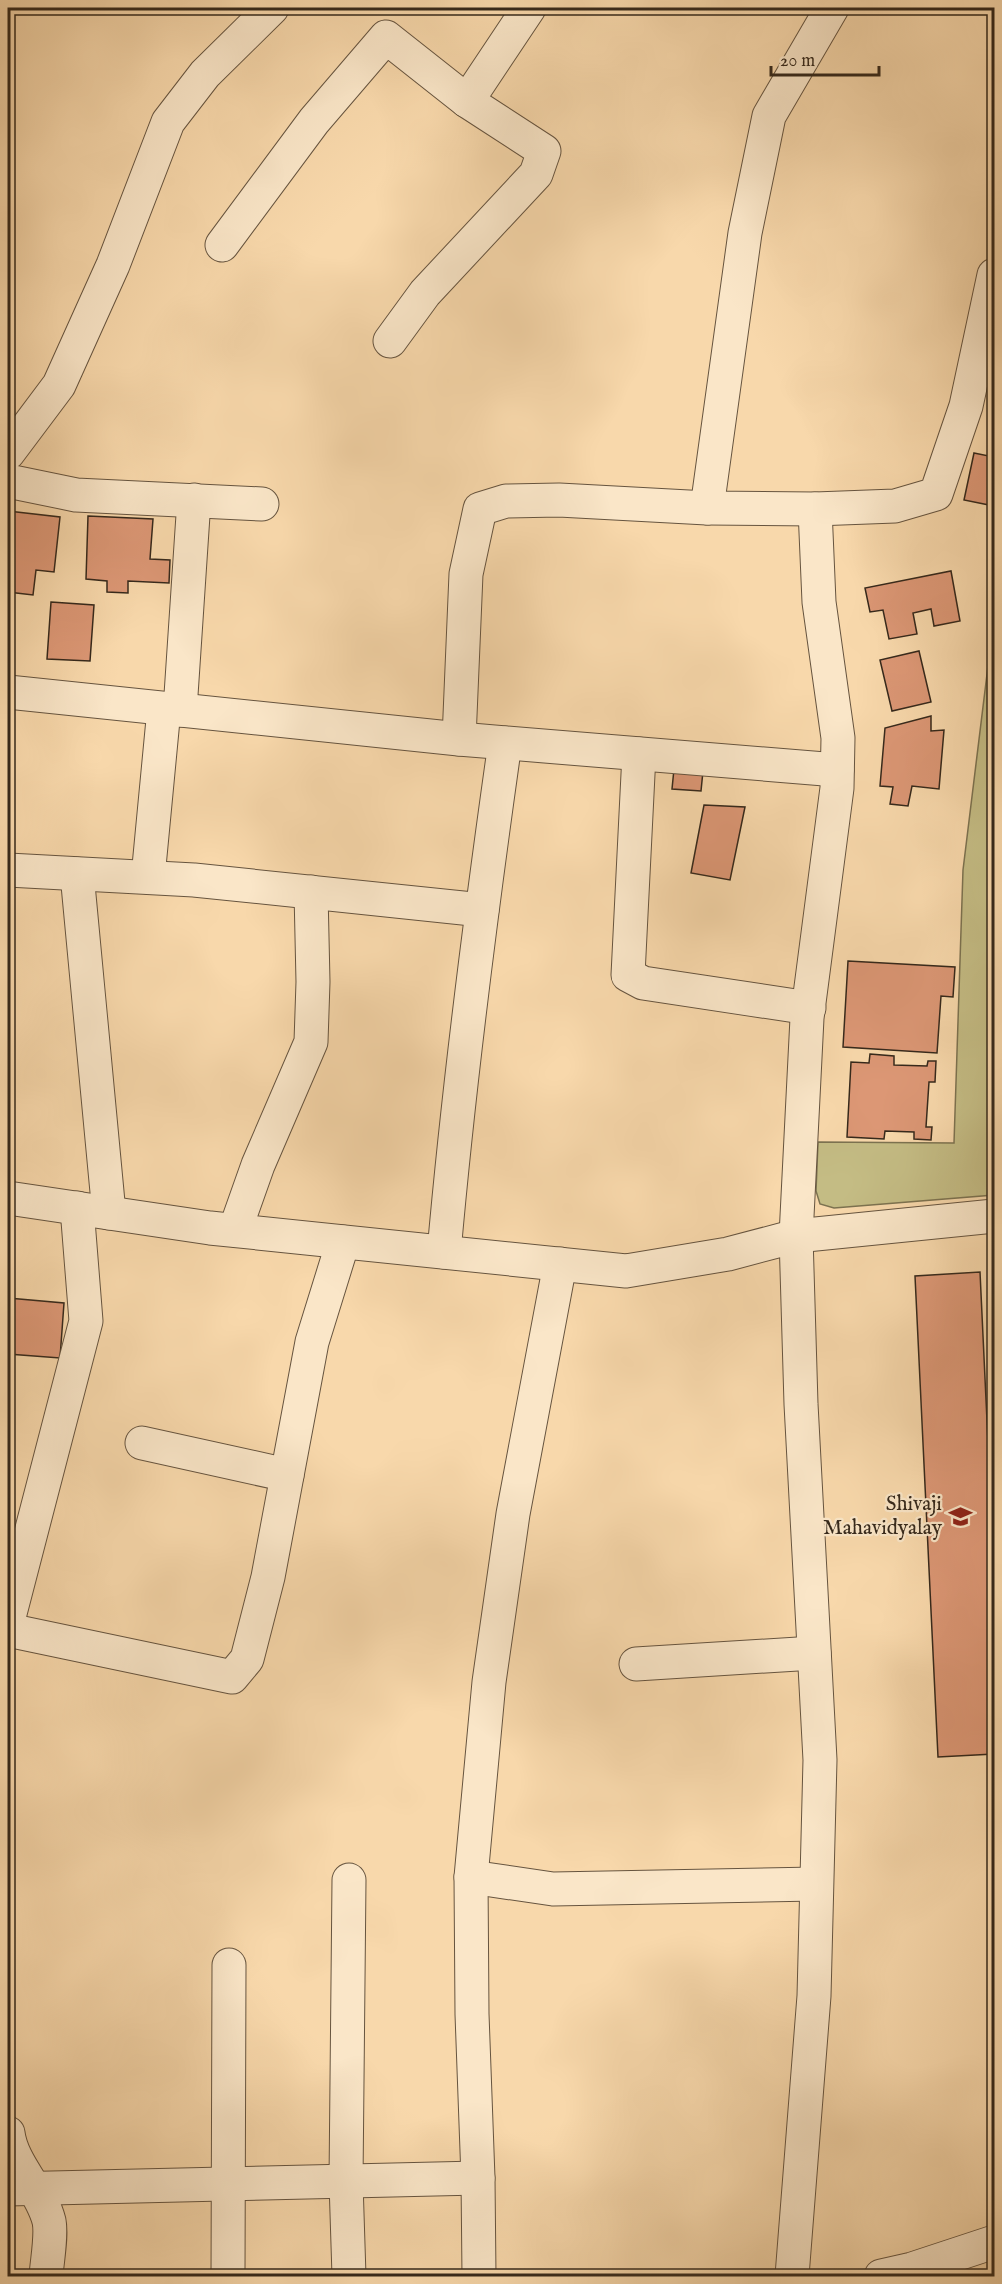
<svg xmlns="http://www.w3.org/2000/svg" width="1002" height="2284" font-family="'IM FELL English',serif">
	<rect width="100%" height="100%" fill="#f8d8ab"/>
	<filter id="stains"><feTurbulence type="fractalNoise" baseFrequency=".00333" numOctaves="4"/><feColorMatrix values="0 0 0 0 .2 0 0 0 0 .09 0 0 0 0 .02 0 0 0 .5 -.17"/></filter>
	<radialGradient id="worn" r=".72"><stop offset=".6" stop-color="#630" stop-opacity="0"/><stop offset="1" stop-color="#630" stop-opacity=".3"/></radialGradient>
	<polygon fill="#c4bc84" stroke="#7c7250" stroke-width="1.5" points="994,617 994,1195 834,1208 820,1204 816,1191 818,1142 954,1143 963,870"/>
	<g fill="#dc9775" stroke="#35281b" stroke-width="1.5">
		<polygon points="974,453 994,457 994,506 964,500"/>
		<polygon points="8,511 60,517 54,572 36,570 33,595 8,592"/>
		<polygon points="88,516 153,519 150,559 170,560 169,583 128,581 128,593 107,592 107,581 86,579"/>
		<polygon points="951,571 960,621 934,626 931,609 913,613 917,634 889,639 883,610 870,612 865,588"/>
		<polygon points="51,602 94,605 90,661 47,659"/>
		<polygon points="919,651 931,702 892,711 880,660"/>
		<polygon points="931,716 931,731 944,730 939,789 912,786 908,806 890,804 893,787 880,786 885,728"/>
		<polygon points="674,769 703,771 701,791 672,789"/>
		<polygon points="704,805 745,807 730,880 691,873"/>
		<polygon points="848,961 955,967 953,997 941,996 937,1053 843,1047"/>
		<polygon points="870,1054 894,1056 894,1065 927,1066 928,1061 936,1061 935,1082 929,1082 926,1127 932,1127 931,1140 914,1139 914,1132 885,1131 884,1139 847,1137 851,1062 869,1063"/>
		<polygon points="980,1272 991,1506 994,1506 994,1754 938,1757 915,1276"/>
		<polygon points="8,1298 64,1303 60,1358 8,1354"/>
	</g>
	<g fill="none" stroke-linecap="round" stroke-linejoin="round">
		<defs>
			<g id="minor">
				<polyline points="467,101 529,8"/>
				<polyline points="222,245 314,121 386,37 467,101 544,151 536,174 425,293 390,341"/>
				<polyline points="8,453 59,385 113,265 168,122 205,74 272,8"/>
				<polyline points="8,481 76,495 262,504"/>
				<polyline points="707,508 745,233 769,116 832,8"/>
				<polyline points="8,692 459,739 837,770"/>
				<polyline points="180,710 194,500"/>
				<polyline points="459,739 466,574 480,509 506,501 559,500 707,508 815,509 895,506 936,494 966,406 994,275"/>
				<polyline points="639,754 628,975 643,983 809,1008"/>
				<polyline points="8,870 194,880 482,910"/>
				<polyline points="77,874 109,1213"/>
				<polyline points="148,877 164,709"/>
				<polyline points="8,1198 210,1228 626,1271 728,1254 796,1236 994,1216"/>
				<polyline points="235,1230 258,1165 311,1042 313,982 311,892"/>
				<path d="M444,1252c15,-170 37,-340 61,-509"/>
				<polyline points="142,1443 287,1475"/>
				<polyline points="8,1621 86,1321 77,1208"/>
				<polyline points="8,1630 232,1677 247,1659 268,1577 312,1342 343,1242"/>
				<polyline points="636,1664 814,1653"/>
				<polyline points="471,1877 553,1889 816,1884"/>
				<polyline points="349,1880 346,2182 349,2276"/>
				<path d="M8,2133c4,32 33,56 41,88 3,14 -2,40 -3,55"/>
				<polyline points="8,2189 478,2178"/>
				<polyline points="228,2276 229,1965"/>
				<polyline points="479,2276 478,2178 472,2014 471,1877 489,1682 513,1514 560,1264"/>
				<polyline points="792,2276 814,1996 820,1760 801,1404 796,1236 807,1018 837,788 838,738 819,602 815,509"/>
				<polyline points="881,2276 912,2269 994,2242"/>
			</g>
		</defs>
		<use href="#minor" stroke="#66543f" stroke-width="35"/>
		<use href="#minor" stroke="#fae6c8" stroke-width="33"/>
	</g>
	<defs>
		<symbol id="school-bare" viewBox="-9 -9 18 18"><path d="M0-5L7-2L0 1L-7-2ZM-4 1L0 2.5L4 1V4Q0 6-4 4Z" fill="#8f2418" stroke="#fae6c8" stroke-width="2.5" paint-order="stroke"/></symbol>
	</defs>
	<g fill-rule="evenodd">
		<use href="#school-bare" x="944" y="1500" width="33" height="33"/>
	</g>
	<g text-anchor="middle" dominant-baseline="central" stroke-width="4.5" stroke-linejoin="round" paint-order="stroke">
		<g font-size="21" fill="#35281b" stroke="#fae6c8" text-anchor="end">
			<text x="942" y="1504">Shivaji<tspan x="942" dy="24">Mahavidyalay</tspan></text>
		</g>
	</g>
	<rect width="1002" height="2284" fill="none" stroke="#f8d8ab" stroke-width="30"/>
	<rect x="9" y="9" width="984" height="2266" fill="none" stroke="#35281b" stroke-width="3"/>
	<rect x="15" y="15" width="972" height="2254" fill="none" stroke="#35281b" stroke-width="1.5"/>
	<path d="M771 66v9h108v-9" fill="none" stroke="#35281b" stroke-width="3"/>
	<text x="780" y="66" font-size="18" fill="#35281b" stroke="#fae6c8" stroke-width="4.5" paint-order="stroke">20 m</text>
	<rect width="100%" height="100%" filter="url(#stains)"/>
	<rect width="100%" height="100%" fill="url(#worn)"/>
</svg>
